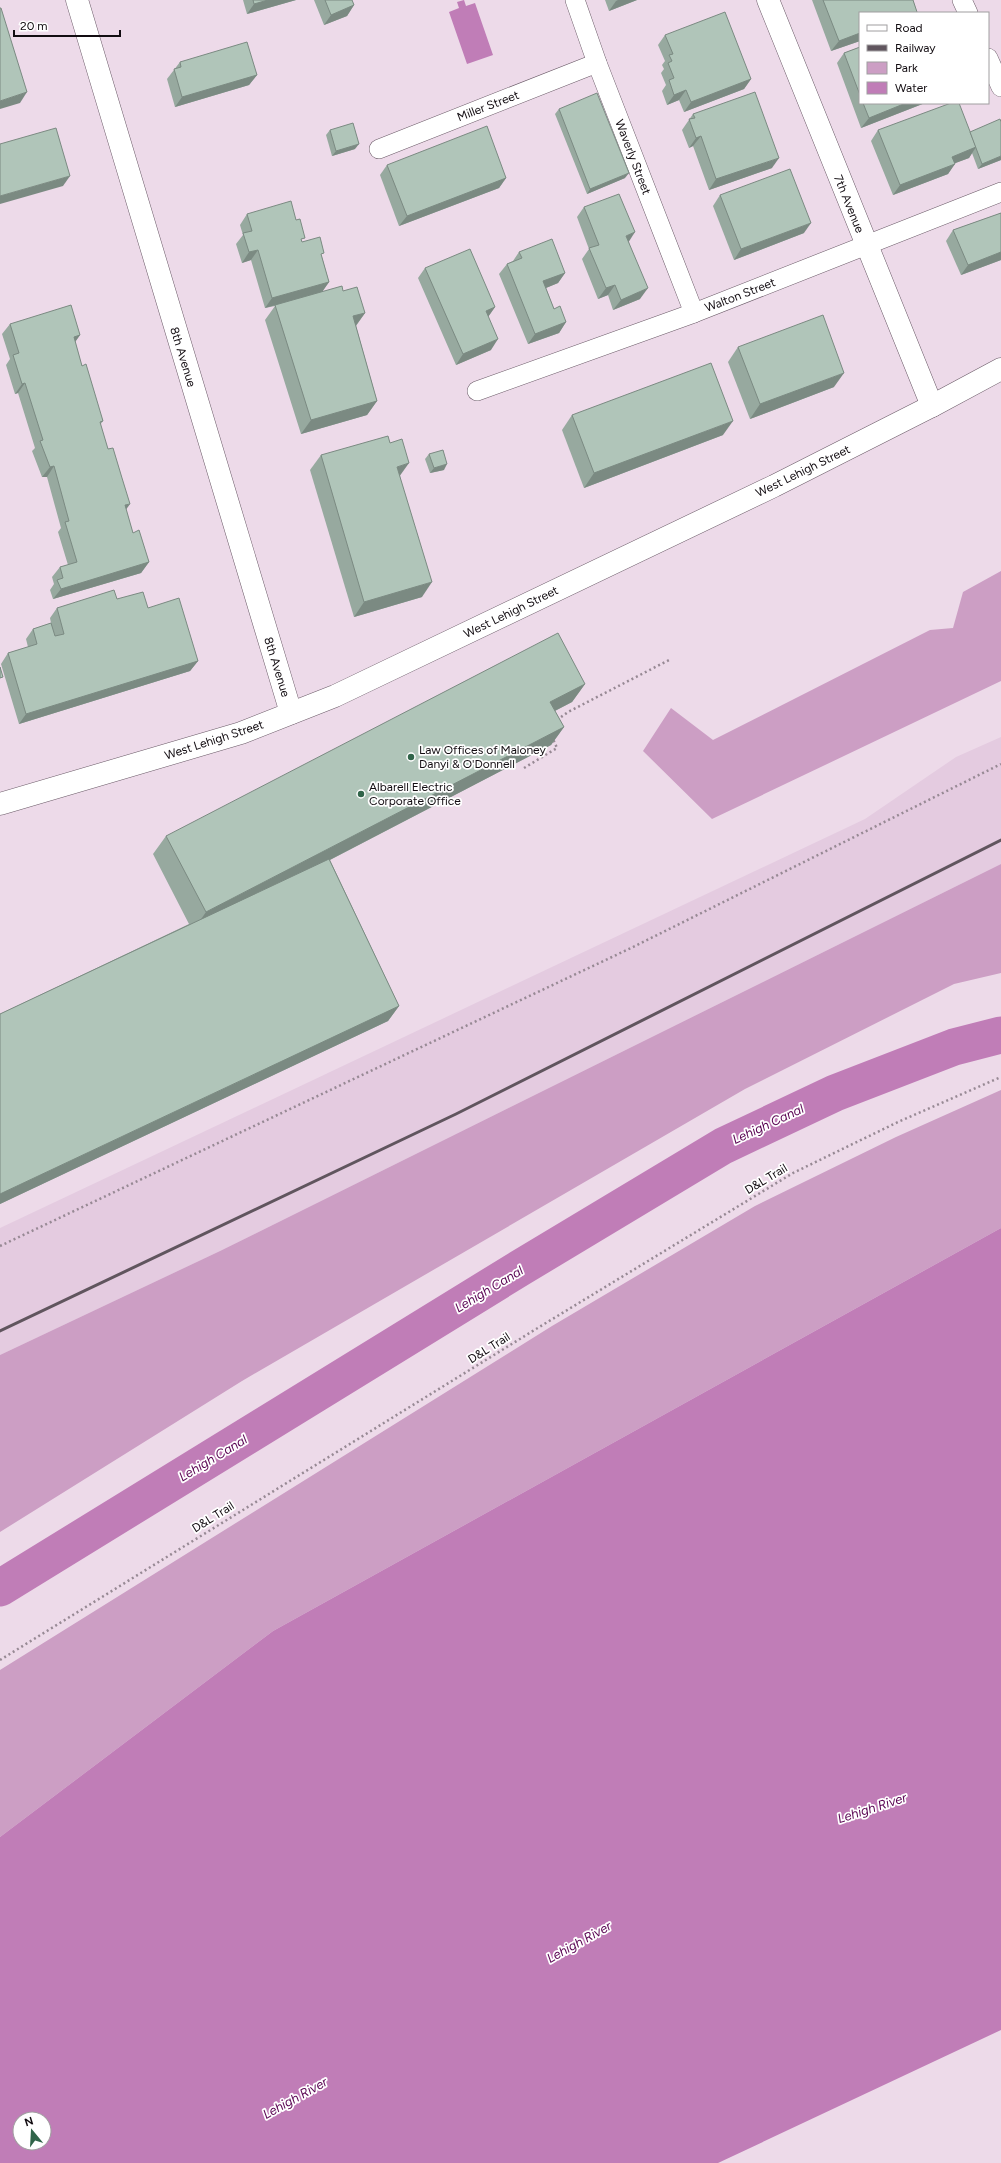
<svg xmlns="http://www.w3.org/2000/svg" width="1001" height="2163" font-family="Figtree,sans-serif">
	<rect width="100%" height="100%" fill="#eddae9"/>
	<polygon fill="#e4cbe0" points="1001,737 1001,864 220,1251 0,1355 0,1228 865,819 956,757"/>
	<g fill="#cc9ec4">
		<polygon points="1001,571 1001,681 712,819 643,751 671,708 713,740 930,630 953,628 963,592"/>
		<polygon points="1001,864 1001,973 954,984 745,1089 242,1381 0,1532 0,1355 220,1251"/>
		<polygon points="1001,1090 1001,1228 273,1631 0,1837 0,1670 552,1326 755,1206 896,1137"/>
	</g>
	<g fill="#c07db7" fill-rule="evenodd">
		<polygon points="464,0 466,6 475,3 493,55 467,64 449,12 459,8 457,2"/>
		<path d="M1001,1228v802l-283,133h-718v-326l273,-206zM20,2119h24v24h-24z"/>
	</g>
	<g fill="none" stroke-linecap="round" stroke-linejoin="round">
		<polyline stroke="#c07db7" stroke-width="37" points="0,1588 520,1268 723,1146 835,1093 954,1047 1001,1035"/>
		<defs>
			<g id="lane">
				<polyline points="575,0 597,63 694,313"/>
				<polyline points="962,0 968,13"/>
				<polyline points="988,58 1001,87"/>
				<polyline points="379,149 597,63"/>
				<polyline points="477,391 694,313 1001,192"/>
			</g>
			<g id="street">
				<polyline points="77,0 291,713"/>
				<polyline points="768,0 932,406"/>
				<polyline points="0,804 241,733 335,696 774,486 932,406 1001,369"/>
			</g>
		</defs>
		<use href="#lane" stroke="#6a5a67" stroke-width="20"/>
		<use href="#street" stroke="#6a5a67" stroke-width="23"/>
		<g stroke="#978994" stroke-width="2.5" stroke-dasharray="2 3" stroke-linecap="butt">
			<polyline points="557,720 568,712 671,659"/>
			<polyline points="524,768 557,748 553,739"/>
			<polyline points="0,1246 631,948 1001,764"/>
			<polyline points="0,1660 536,1329 793,1173 898,1122 1001,1077"/>
		</g>
		<use href="#lane" stroke="#fff" stroke-width="19"/>
		<use href="#street" stroke="#fff" stroke-width="22"/>
		<polyline stroke="#60555e" stroke-width="3" points="0,1331 456,1114 1001,840"/>
	</g>
	<g fill="#97a99f">
		<polygon points="243,0 296,0 247,14"/>
		<polygon points="314,0 352,0 354,5 347,16 324,25"/>
		<polygon points="605,0 637,0 609,11"/>
		<polygon points="812,0 913,0 917,12 917,13 860,13 860,41 831,51"/>
		<polygon points="665,35 751,79 744,89 684,112 679,100 667,105 662,91 666,85 661,73 664,69 662,65 665,61 658,45"/>
		<polygon points="860,47 860,103 925,103 861,128 837,63 844,53"/>
		<polygon points="180,62 257,75 249,85 175,107 167,79"/>
		<polygon points="559,109 625,178 587,194 555,114"/>
		<polygon points="693,114 772,168 709,190 693,146 689,148 682,130"/>
		<polygon points="330,130 355,149 332,156 326,135"/>
		<polygon points="878,130 970,132 1001,160 978,169 972,153 969,158 955,163 948,174 893,195 871,141"/>
		<polygon points="387,165 506,178 499,188 399,226 380,175"/>
		<polygon points="720,195 804,233 734,260 713,206"/>
		<polygon points="584,207 629,242 640,299 613,310 608,295 598,299 582,259 589,249 577,217"/>
		<polygon points="1001,213 1001,260 961,275 946,241 953,230"/>
		<polygon points="247,214 302,242 322,257 329,282 322,292 343,291 365,313 356,326 377,401 367,415 301,434 265,320 275,306 265,308 251,260 242,263 236,244 243,235 240,225"/>
		<polygon points="519,252 565,273 558,283 546,288 554,309 566,322 559,333 528,344 499,274 507,264 513,261"/>
		<polygon points="425,268 495,307 488,317 491,350 456,365 418,278"/>
		<polygon points="10,324 80,335 75,342 82,366 103,421 100,425 133,533 149,562 141,573 53,599 50,590 54,584 52,577 60,567 68,565 58,532 61,528 47,477 42,477 32,451 35,448 18,393 15,394 6,365 10,359 2,334"/>
		<polygon points="738,347 834,387 750,419 728,362"/>
		<polygon points="572,415 723,435 584,488 562,430"/>
		<polygon points="429,454 444,470 430,473 425,459"/>
		<polygon points="321,455 400,476 422,597 354,617 310,470"/>
		<polygon points="117,599 148,608 198,661 190,671 19,724 1,664 8,653 28,647 26,639 33,629 51,623 50,618 57,608"/>
		<polygon points="585,684 572,702 555,711 564,727 551,745 330,860 399,1006 388,1021 0,1204 0,1014 189,924 153,854 166,836"/>
	</g>
	<g fill="#7b8a82">
		<polygon points="268,0 296,0 247,14 254,4"/>
		<polygon points="618,0 637,0 609,11 616,1"/>
		<polygon points="354,5 347,16 324,25 331,15"/>
		<polygon points="860,33 860,41 831,51 839,41"/>
		<polygon points="257,75 249,85 175,107 182,97"/>
		<polygon points="751,79 744,89 684,112 691,102"/>
		<polygon points="686,90 679,100 667,105 674,95"/>
		<polygon points="27,92 20,103 0,109 0,101"/>
		<polygon points="906,103 925,103 861,128 869,118"/>
		<polygon points="701,136 693,146 689,148 696,138"/>
		<polygon points="359,144 355,149 332,156 336,151"/>
		<polygon points="976,147 969,158 945,167 952,157"/>
		<polygon points="1001,156 1001,160 978,169 982,164"/>
		<polygon points="779,158 772,168 709,190 716,179"/>
		<polygon points="955,164 948,174 893,195 900,185"/>
		<polygon points="629,173 625,178 587,194 590,189"/>
		<polygon points="70,176 63,186 0,204 0,196"/>
		<polygon points="506,178 499,188 399,226 407,216"/>
		<polygon points="811,223 804,233 734,260 741,249"/>
		<polygon points="635,232 628,243 626,236"/>
		<polygon points="258,250 251,260 242,263 249,252"/>
		<polygon points="1001,252 1001,260 961,275 968,265"/>
		<polygon points="565,273 558,283 536,292 543,281"/>
		<polygon points="329,282 322,292 265,308 272,298"/>
		<polygon points="615,285 608,295 598,299 606,288"/>
		<polygon points="648,288 640,299 613,310 621,300"/>
		<polygon points="495,307 488,317 486,311"/>
		<polygon points="365,313 354,328 353,316"/>
		<polygon points="566,322 559,333 528,344 535,334"/>
		<polygon points="80,335 73,345 74,337"/>
		<polygon points="498,339 491,350 456,365 463,354"/>
		<polygon points="844,373 834,387 750,419 760,404"/>
		<polygon points="25,383 18,393 15,394 22,384"/>
		<polygon points="377,401 367,415 301,434 311,420"/>
		<polygon points="733,421 723,435 584,488 594,473"/>
		<polygon points="409,463 399,477 397,467"/>
		<polygon points="447,464 444,470 430,473 434,468"/>
		<polygon points="54,466 47,477 42,477 50,467"/>
		<polygon points="130,504 123,514 125,505"/>
		<polygon points="149,562 141,573 53,599 61,589"/>
		<polygon points="432,582 422,597 354,617 364,602"/>
		<polygon points="198,661 190,671 19,724 26,714"/>
		<polygon points="585,684 572,702 537,720 550,702"/>
		<polygon points="564,727 551,745 193,931 206,912"/>
		<polygon points="399,1006 388,1021 0,1204 0,1194"/>
	</g>
	<g fill="#b0c5b9" stroke="#7b8a82">
		<polygon points="253,0 268,0 254,4"/>
		<polygon points="325,0 352,0 354,5 331,15"/>
		<polygon points="823,0 913,0 917,12 916,13 860,13 860,33 839,41"/>
		<polygon points="0,8 1,8 27,92 0,101"/>
		<polygon points="725,12 751,79 691,102 686,90 674,95 669,80 674,78 668,63 672,61 669,55 673,54 665,35"/>
		<polygon points="247,42 257,75 182,97 174,69 181,67 180,62"/>
		<polygon points="860,47 860,95 844,53"/>
		<polygon points="755,92 779,158 716,179 701,136 696,138 689,119 695,118 693,114"/>
		<polygon points="597,93 629,173 590,189 559,109"/>
		<polygon points="863,103 906,103 869,118"/>
		<polygon points="951,103 959,103 976,147 952,157 955,164 900,185 878,130"/>
		<polygon points="1000,119 1001,122 1001,156 982,164 970,132"/>
		<polygon points="353,123 359,144 336,151 330,130"/>
		<polygon points="487,126 506,178 407,216 387,165"/>
		<polygon points="56,128 70,176 0,196 0,144"/>
		<polygon points="790,169 811,223 741,249 720,195"/>
		<polygon points="619,194 635,232 626,236 648,288 621,300 615,285 606,288 589,248 599,245 584,207"/>
		<polygon points="291,201 296,220 300,219 305,238 301,239 302,242 320,237 324,253 321,254 329,282 272,298 258,250 249,252 243,233 252,231 247,214"/>
		<polygon points="1001,213 1001,252 968,265 953,230"/>
		<polygon points="552,239 565,273 543,281 554,309 560,306 566,322 535,334 507,264 522,258 519,252"/>
		<polygon points="470,249 495,307 486,311 498,339 463,354 425,268"/>
		<polygon points="342,286 343,291 357,287 365,313 353,316 377,401 311,420 275,305"/>
		<polygon points="71,305 80,335 74,337 82,366 86,364 103,421 100,422 108,449 113,448 122,478 130,504 125,505 133,533 139,530 149,562 61,589 57,580 63,578 60,567 77,562 65,522 69,521 54,466 50,467 40,441 43,440 25,383 22,384 13,355 19,353 10,324"/>
		<polygon points="823,315 844,373 760,404 738,347"/>
		<polygon points="711,363 733,421 594,473 572,415"/>
		<polygon points="388,436 390,443 402,439 409,463 397,467 432,582 364,602 321,455"/>
		<polygon points="443,450 447,464 434,468 429,454"/>
		<polygon points="114,590 117,599 143,592 148,608 179,598 198,661 26,714 8,653 37,644 33,629 51,623 55,636 64,634 57,608"/>
		<polygon points="558,633 585,684 550,702 564,727 206,912 166,836"/>
		<polygon points="0,667 3,677 0,678"/>
		<polygon points="329,859 399,1006 0,1194 0,1014"/>
	</g>
	<g fill="#306449" stroke="#fff" stroke-width="1.5">
		<circle cx="411" cy="757" r="4"/>
		<circle cx="361" cy="794" r="4"/>
	</g>
	<g text-anchor="middle" dominant-baseline="central" stroke-width="3.5" stroke-linejoin="round" paint-order="stroke">
		<g font-size="12" fill="#120c11" stroke="#fff">
			<text transform="translate(488 106) rotate(-21)">Miller Street</text>
			<text transform="translate(633 157) rotate(69)">Waverly Street</text>
			<text transform="translate(849 204) rotate(68)">7th Avenue</text>
			<text transform="translate(740 295) rotate(-21)">Walton Street</text>
			<text transform="translate(183 357) rotate(73)">8th Avenue</text>
			<text transform="translate(803 471) rotate(-26)">West Lehigh Street</text>
			<text transform="translate(511 612) rotate(-26)">West Lehigh Street</text>
			<text transform="translate(277 667) rotate(73)">8th Avenue</text>
			<text transform="translate(214 740) rotate(-18)">West Lehigh Street</text>
			<text transform="translate(766 1179) rotate(-31)">D&amp;L Trail</text>
			<text transform="translate(489 1348) rotate(-32)">D&amp;L Trail</text>
			<text transform="translate(213 1517) rotate(-32)">D&amp;L Trail</text>
		</g>
		<g font-size="12" fill="#120c11" stroke="#fff" text-anchor="start">
			<text x="419" y="750">Law Offices of Maloney<tspan x="419" dy="14">Danyi &amp; O'Donnell</tspan></text>
			<text x="369" y="787">Albarell Electric<tspan x="369" dy="14">Corporate Office</tspan></text>
		</g>
		<g font-size="13" font-style="italic" fill="#590352" stroke="#fff">
			<text transform="translate(768 1124) rotate(-25)">Lehigh Canal</text>
			<text transform="translate(489 1289) rotate(-31)">Lehigh Canal</text>
			<text transform="translate(213 1458) rotate(-31)">Lehigh Canal</text>
			<text transform="translate(872 1808) rotate(-18)">Lehigh River</text>
			<text transform="translate(579 1942) rotate(-29)">Lehigh River</text>
			<text transform="translate(295 2098) rotate(-29)">Lehigh River</text>
		</g>
	</g>
	<rect x="859" y="12" width="130" height="92" fill="#ffffff" stroke="#a09ea0"/>
	<rect x="867" y="25" width="20" height="6" fill="#ffffff" stroke="#a09ea0"/>
	<text x="895" y="32" font-size="12" fill="#120c11">Road</text>
	<rect x="867" y="45" width="20" height="6" fill="#60555e" stroke="#a09ea0"/>
	<text x="895" y="52" font-size="12" fill="#120c11">Railway</text>
	<rect x="867" y="62" width="20" height="12" fill="#cc9ec4" stroke="#a09ea0"/>
	<text x="895" y="72" font-size="12" fill="#120c11">Park</text>
	<rect x="867" y="82" width="20" height="12" fill="#c07db7" stroke="#a09ea0"/>
	<text x="895" y="92" font-size="12" fill="#120c11">Water</text>
	<g transform="translate(32 2131) rotate(342)"><circle r="19" fill="#ffffff" stroke="#a09ea0"/>
	<path d="M0-3L7 15L0 10L-7 15Z" fill="#306449"/>
	<text y="-6" font-size="11" font-weight="bold" text-anchor="middle" fill="#120c11">N</text>
	</g>
	<path d="M14 30v6h106v-6" fill="none" stroke="#120c11" stroke-width="2"/>
	<text x="20" y="30" font-size="12" fill="#120c11" stroke="#ffffff" stroke-width="3" paint-order="stroke">20 m</text>
</svg>
